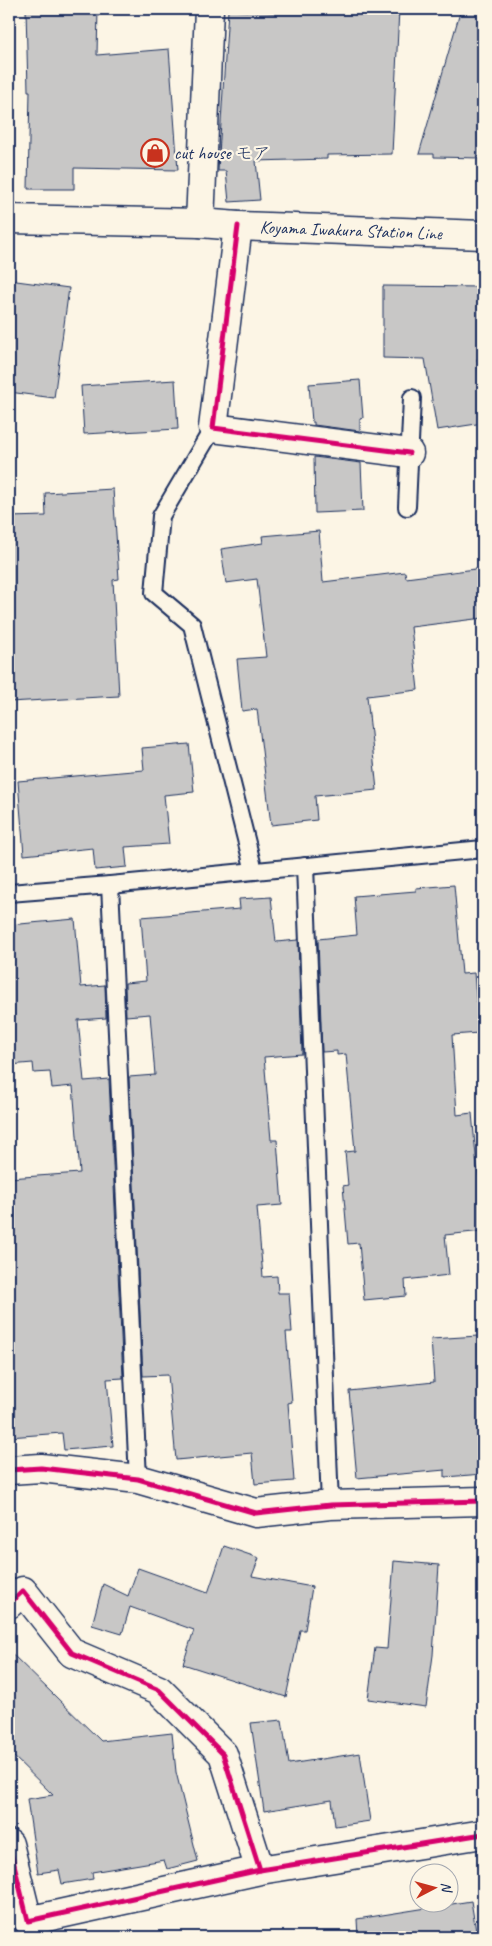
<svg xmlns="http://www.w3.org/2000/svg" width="492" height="1946" font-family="Caveat,'Klee One',sans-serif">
	<rect width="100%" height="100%" fill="#fcf5e5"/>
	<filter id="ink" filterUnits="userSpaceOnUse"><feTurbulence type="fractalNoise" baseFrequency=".02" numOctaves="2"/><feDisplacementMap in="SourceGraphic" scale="10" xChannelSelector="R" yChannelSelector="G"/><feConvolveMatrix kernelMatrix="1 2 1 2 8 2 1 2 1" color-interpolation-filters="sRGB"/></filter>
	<g filter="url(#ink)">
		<g fill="#c8c7c6" stroke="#1b2f5e">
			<polygon points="26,9 98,9 97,55 169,49 178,170 74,168 74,189 28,189 30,91 28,91"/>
			<polygon points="274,9 399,9 392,154 327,155 327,159 256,161 260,200 229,202 226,171 218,171 228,10 274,13"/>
			<polygon points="461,9 483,9 483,71 481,70 480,158 434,157 434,154 419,154"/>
			<polygon points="9,280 69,288 54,398 9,392"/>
			<polygon points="383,286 483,287 483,359 477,359 483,402 483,423 437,430 425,359 383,358"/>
			<polygon points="175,380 178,429 84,434 81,386"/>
			<polygon points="360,380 363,418 360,419 360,431 314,425 314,422 312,422 309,384"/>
			<polygon points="314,457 361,463 363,511 315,513"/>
			<polygon points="113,489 119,579 113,580 119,696 9,702 9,517 46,516 45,493"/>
			<polygon points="319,531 323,582 405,572 406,578 483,568 483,618 411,627 418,690 367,696 377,790 315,796 317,820 271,825 257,709 242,711 237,659 266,657 257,579 226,583 221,549 263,543 262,536"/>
			<polygon points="189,744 194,792 164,795 169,844 125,847 127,867 95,870 93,848 24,855 18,781 144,770 142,748"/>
			<polygon points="454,885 462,974 474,973 479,1033 452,1035 457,1115 472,1113 477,1167 482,1189 483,1231 445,1235 449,1275 405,1280 406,1296 364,1300 359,1243 348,1244 343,1186 348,1185 345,1152 355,1151 346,1054 337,1055 337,1051 322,1052 318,939 357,935 354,896 416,891 416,888"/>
			<polygon points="271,897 276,942 298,940 302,1054 264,1057 271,1140 277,1140 282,1205 257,1207 263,1277 277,1276 278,1293 289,1293 292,1332 286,1332 292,1402 288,1403 294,1481 255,1484 252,1453 176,1460 168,1375 143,1376 129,1077 155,1075 150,1014 126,1016 125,983 146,981 141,917 240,909 239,899"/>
			<polygon points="75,919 81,987 105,985 106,1018 78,1020 84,1081 109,1079 123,1378 107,1379 113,1446 64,1450 62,1433 9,1437 9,1178 80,1173 73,1086 52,1088 50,1072 34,1073 33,1063 9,1065 9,925"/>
			<polygon points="478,1336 483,1428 483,1474 445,1477 445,1470 357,1478 349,1391 434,1382 431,1339"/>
			<polygon points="224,1546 259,1558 252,1576 312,1587 305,1630 300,1630 286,1697 183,1664 194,1630 130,1607 122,1634 92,1625 103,1584 128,1596 138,1568 208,1593"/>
			<polygon points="394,1561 439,1565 433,1655 426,1707 368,1699 375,1648 387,1649"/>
			<polygon points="9,1651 101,1741 172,1733 176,1772 198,1861 167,1869 164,1860 92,1872 93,1879 62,1884 59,1870 38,1873 27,1799 53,1795 9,1752"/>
			<polygon points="282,1720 289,1764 360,1753 370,1821 335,1826 332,1800 264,1811 251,1723"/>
			<polygon points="471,1901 477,1937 358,1937 357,1919"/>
		</g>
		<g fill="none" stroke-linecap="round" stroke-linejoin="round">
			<defs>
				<g id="lane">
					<polyline points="213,428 161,516 154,593 192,625 254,871"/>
					<polyline points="407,507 412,398"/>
					<polyline points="305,866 330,1505"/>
					<polyline points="110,885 138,1479"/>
					<polyline points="9,893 110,885 483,849"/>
				</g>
				<g id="street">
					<polyline points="200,223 209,9"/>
					<polyline points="238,226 213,428 409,453"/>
					<polyline points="9,1470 41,1468 138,1479 256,1513 330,1505 483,1501"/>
					<polyline points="9,1604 23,1591 72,1653 159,1690 223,1754 260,1870"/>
					<polyline points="9,1844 28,1921 260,1870 483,1834"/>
				</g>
				<g id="secondary">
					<path id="s1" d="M9,219l191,4 38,3 245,9"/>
				</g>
			</defs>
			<use href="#lane" stroke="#1b2f5e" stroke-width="20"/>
			<use href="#street" stroke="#1b2f5e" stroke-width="31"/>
			<use href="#secondary" stroke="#1b2f5e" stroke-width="31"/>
			<use href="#lane" stroke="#fcf5e5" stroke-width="16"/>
			<use href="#street" stroke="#fcf5e5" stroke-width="28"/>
			<use href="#secondary" stroke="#fcf5e5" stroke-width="28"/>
			<defs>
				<g id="cycleway">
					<polyline points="238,226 213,428 409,453"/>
					<polyline points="9,1470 41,1468 138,1479 256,1513 330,1505 483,1501"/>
					<polyline points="9,1604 23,1591 72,1653 159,1690 223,1754 260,1870"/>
					<polyline points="9,1844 28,1921 260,1870 483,1834"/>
				</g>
			</defs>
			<use href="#cycleway" stroke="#fcf5e5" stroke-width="8"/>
			<use href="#cycleway" stroke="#d6006c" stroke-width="5"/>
		</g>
	</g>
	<defs>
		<symbol id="shop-ring" viewBox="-11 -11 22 22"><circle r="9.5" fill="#fcf5e5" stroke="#c8321e" stroke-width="1.5"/><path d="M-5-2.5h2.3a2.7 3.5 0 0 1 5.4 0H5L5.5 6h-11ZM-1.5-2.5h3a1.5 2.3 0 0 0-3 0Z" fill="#c8321e"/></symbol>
	</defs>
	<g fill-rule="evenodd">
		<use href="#shop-ring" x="139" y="137" width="32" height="32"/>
	</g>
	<g text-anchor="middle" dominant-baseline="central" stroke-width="4.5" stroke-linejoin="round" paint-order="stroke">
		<g font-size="18" fill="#1b2f5e" stroke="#fcf5e5" text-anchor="start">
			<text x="174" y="153">cut house モア</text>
		</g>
		<g font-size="18" fill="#1b2f5e" stroke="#fcf5e5">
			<text stroke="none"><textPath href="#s1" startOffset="342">Koyama Iwakura Station Line</textPath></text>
		</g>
	</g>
	<rect width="492" height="1946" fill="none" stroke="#fcf5e5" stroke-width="30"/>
	<rect x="15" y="15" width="462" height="1916" fill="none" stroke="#1b2f5e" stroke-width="2" filter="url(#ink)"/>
	<g transform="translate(434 1888) rotate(84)"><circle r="24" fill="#fcf5e5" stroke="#a2a6af"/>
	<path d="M0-4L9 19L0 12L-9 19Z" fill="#c8321e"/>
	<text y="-8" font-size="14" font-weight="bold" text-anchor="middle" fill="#1b2f5e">N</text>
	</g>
</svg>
